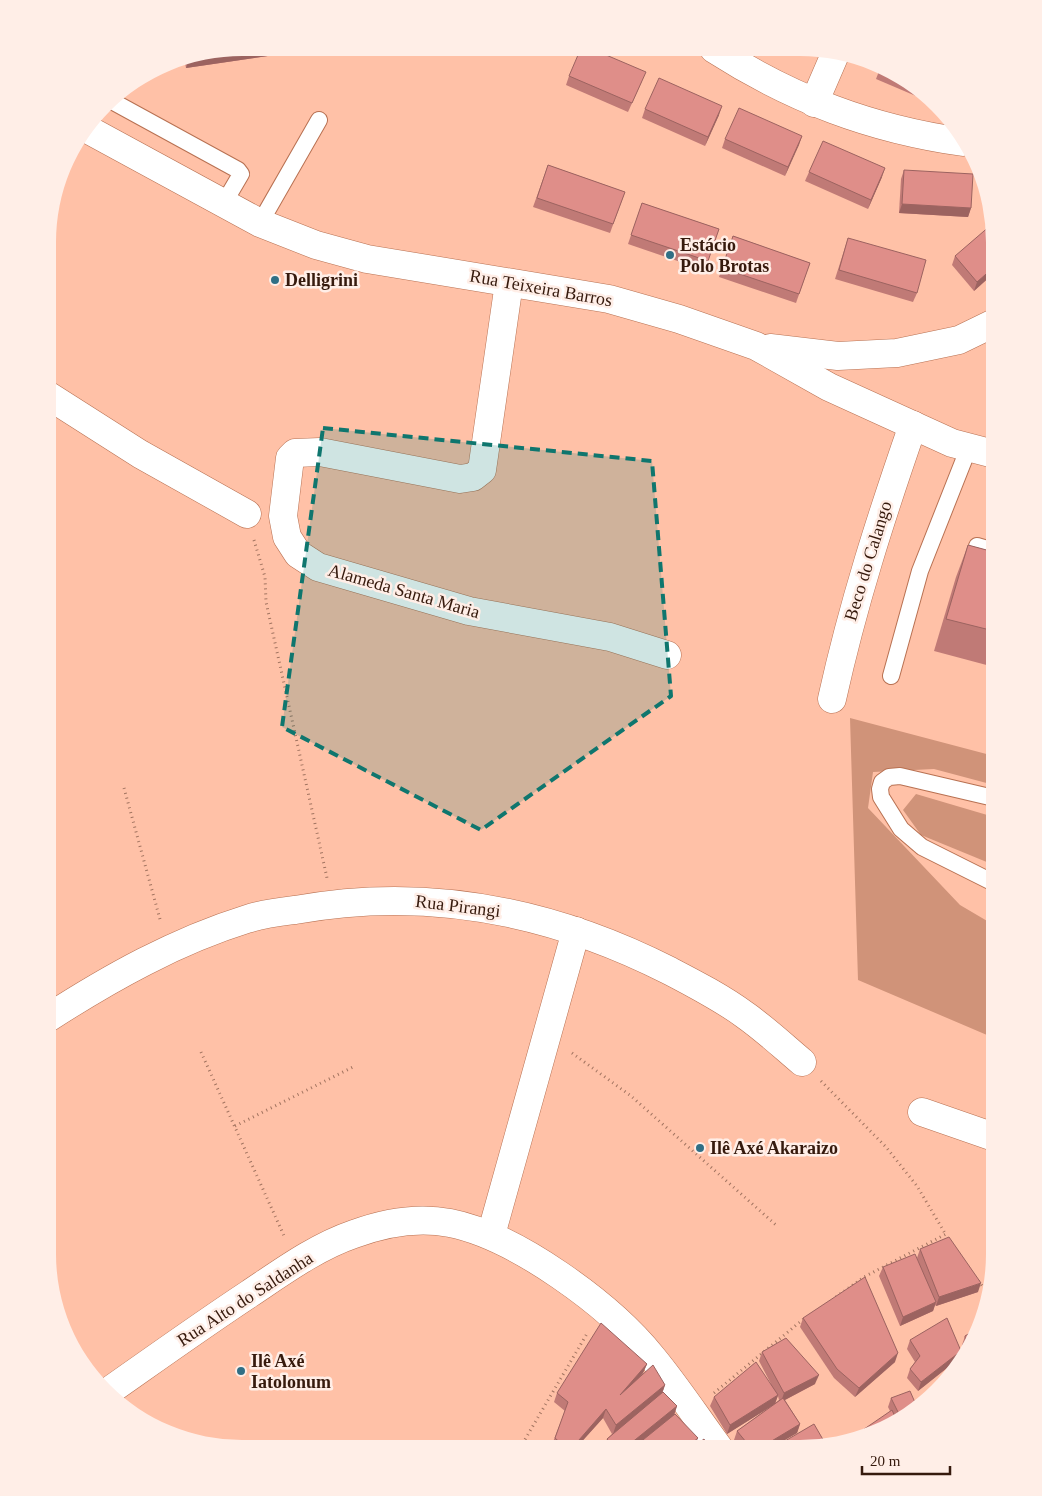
<svg xmlns="http://www.w3.org/2000/svg" width="1042" height="1496" font-family="Georgia,serif">
	<rect width="100%" height="100%" fill="#ffc1a7"/>
	<g fill="#d09379">
		<polygon points="850,718 994,756 994,785 934,769 873,772 868,808 960,905 994,925 994,1038 858,980"/>
		<polygon points="916,794 994,817 994,865 921,835 903,810"/>
	</g>
	<g fill="none" stroke-linecap="round" stroke-linejoin="round">
		<defs>
			<g id="lane">
				<polyline points="110,100 238,170 241,174 224,203"/>
				<polyline points="260,223 319,120"/>
				<polyline points="977,546 994,551"/>
				<polyline points="891,676 920,571 969,447"/>
				<polyline points="994,883 922,847 901,829 881,797 880,789 882,782 889,777 900,776 994,798"/>
			</g>
			<g id="street">
				<polyline points="814,103 836,52"/>
				<polyline points="509,283 482,470 473,477 460,479 320,452 295,453 290,458 283,516 287,537 298,554 318,567 469,611 610,637 667,655"/>
				<polyline points="49,396 140,454 247,514"/>
				<path d="M832,699c21,-95 49,-182 81,-274"/>
				<path d="M48,1018c62,-40 128,-77 199,-99 15,-5 32,-7 48,-9 131,-24 257,1 375,61 25,13 52,27 75,44 20,14 38,31 57,47"/>
				<polyline points="922,1112 994,1137"/>
				<polyline points="491,1235 576,931"/>
				<path d="M109,1391c47,-33 93,-66 140,-97 33,-22 67,-47 105,-60 30,-11 65,-17 96,-11 66,13 160,82 202,134 24,29 45,61 67,91"/>
			</g>
			<g id="secondary">
				<path d="M714,49c78,50 157,80 249,93"/>
				<polyline points="87,129 260,223 316,245 367,259 609,299 679,319 756,346 829,387 952,443 994,454"/>
				<polyline points="770,348 838,356 897,353 959,340 994,323"/>
			</g>
		</defs>
		<use href="#lane" stroke="#b87152" stroke-width="18"/>
		<use href="#street" stroke="#b87152" stroke-width="29"/>
		<use href="#secondary" stroke="#b87152" stroke-width="29"/>
		<g stroke="#a27460" stroke-width="3" stroke-dasharray="1 4" stroke-linecap="butt">
			<polyline points="254,540 265,577 266,602 327,878"/>
			<polyline points="124,788 161,923"/>
			<polyline points="201,1052 285,1238"/>
			<polyline points="572,1053 631,1096 776,1225"/>
			<polyline points="821,1081 886,1147 917,1186 946,1235"/>
			<polyline points="235,1126 355,1066"/>
			<polyline points="978,1281 989,1294"/>
			<polyline points="836,1297 864,1277 946,1234"/>
			<polyline points="714,1393 806,1317"/>
			<polyline points="520,1448 588,1332"/>
		</g>
		<use href="#lane" stroke="#fff" stroke-width="16"/>
		<use href="#street" stroke="#fff" stroke-width="28"/>
		<use href="#secondary" stroke="#fff" stroke-width="28"/>
	</g>
	<g fill="#c07a76" fill-rule="evenodd">
		<polygon points="242,48 302,51 186,68 184,57"/>
		<polygon points="600,49 619,49 616,56"/>
		<polygon points="881,66 918,88 930,102 876,79"/>
		<polygon points="569,76 642,81 628,112 566,85"/>
		<polygon points="645,109 719,115 705,146 642,118"/>
		<polygon points="802,136 785,176 722,148 725,139"/>
		<polygon points="548,165 625,192 610,233 533,207"/>
		<polygon points="904,170 971,208 968,217 899,213 901,179"/>
		<polygon points="809,172 882,177 868,209 805,181"/>
		<polygon points="642,203 719,229 704,270 628,244"/>
		<polygon points="733,236 810,263 796,303 719,277"/>
		<polygon points="848,238 917,293 913,302 835,279"/>
		<polygon points="994,242 994,273 974,291 952,265 955,256"/>
		<polygon points="968,545 994,552 994,667 934,651 956,577"/>
		<polygon points="920,1249 978,1292 936,1306 935,1305 933,1311 900,1326 879,1276 883,1267 920,1267 917,1258"/>
		<polygon points="803,1318 895,1362 855,1397 834,1378 800,1327"/>
		<polygon points="978,1328 963,1359 962,1345 965,1336"/>
		<polygon points="910,1340 957,1360 918,1391 907,1378 910,1369 915,1362 907,1349"/>
		<path d="M762,1352l53,32 -30,16 15,24 -3,9 -26,15h-30l-7,-8 3,-9 37,-27 -47,30 -17,-28 4,-9 57,-13 -12,-23zM778,1396l1,4 -4,3z"/>
		<polygon points="647,1364 643,1373 639,1378 665,1385 662,1393 677,1406 674,1415 695,1447 709,1448 604,1448 607,1439 612,1434 603,1418 576,1448 552,1448 551,1447 565,1411 554,1402 557,1393"/>
		<polygon points="891,1398 917,1407 886,1429 890,1411 888,1407"/>
	</g>
	<g fill="#9c6360">
		<polygon points="242,48 303,48 302,51 186,68 190,56"/>
		<polygon points="722,106 719,115 705,146 708,137"/>
		<polygon points="802,136 799,145 785,176 788,167"/>
		<polygon points="885,168 882,177 868,209 871,200"/>
		<polygon points="902,204 971,208 968,217 899,213"/>
		<polygon points="994,267 994,273 974,291 977,282"/>
		<polygon points="981,1283 978,1292 936,1306 939,1297"/>
		<polygon points="936,1302 933,1311 900,1326 903,1317"/>
		<polygon points="961,1351 957,1360 918,1391 921,1382"/>
		<polygon points="898,1353 895,1362 855,1397 859,1388"/>
		<polygon points="647,1364 643,1373 616,1404 620,1395"/>
		<polygon points="819,1375 815,1384 781,1402 784,1393"/>
		<polygon points="665,1385 662,1394 613,1434 616,1425"/>
		<polygon points="778,1395 775,1404 727,1434 730,1425"/>
		<polygon points="677,1406 674,1415 633,1448 625,1448"/>
		<polygon points="606,1409 603,1418 576,1448 572,1448"/>
		<polygon points="800,1424 797,1433 771,1448 760,1448"/>
		<polygon points="698,1438 694,1447 693,1448 686,1448"/>
	</g>
	<g fill="#df8e89" stroke="#9c6360">
		<polygon points="581,48 592,49 646,72 632,103 569,76"/>
		<polygon points="881,66 911,83 879,70"/>
		<polygon points="659,78 722,106 708,137 645,109"/>
		<polygon points="739,108 802,136 788,167 725,139"/>
		<polygon points="823,141 885,168 871,200 809,172"/>
		<polygon points="548,165 625,192 613,224 537,198"/>
		<polygon points="904,170 973,174 971,208 902,204"/>
		<polygon points="642,203 719,229 708,261 631,235"/>
		<polygon points="991,225 994,242 994,267 977,282 955,256"/>
		<polygon points="733,236 810,263 799,294 722,268"/>
		<polygon points="848,238 926,260 917,293 839,270"/>
		<polygon points="968,545 994,552 994,631 946,619"/>
		<polygon points="949,1237 981,1283 939,1297 920,1249"/>
		<polygon points="915,1254 936,1302 903,1317 883,1267"/>
		<polygon points="865,1277 898,1353 859,1388 837,1369 803,1318"/>
		<polygon points="947,1318 961,1351 921,1382 910,1369 920,1356 910,1340"/>
		<polygon points="601,1323 647,1364 620,1395 653,1365 665,1385 616,1425 606,1409 572,1448 566,1448 555,1438 568,1402 557,1393"/>
		<polygon points="978,1328 967,1352 965,1336"/>
		<polygon points="786,1338 819,1375 784,1393 762,1352"/>
		<polygon points="756,1362 778,1395 730,1425 714,1397"/>
		<polygon points="910,1391 917,1407 901,1418 891,1398"/>
		<polygon points="663,1392 677,1406 625,1448 614,1448 607,1439"/>
		<polygon points="783,1398 800,1424 760,1448 751,1448 737,1431"/>
		<polygon points="892,1410 897,1421 886,1429 854,1436"/>
		<polygon points="675,1414 698,1438 686,1448 633,1448"/>
		<polygon points="814,1424 825,1443 800,1448 773,1448"/>
		<polygon points="704,1439 709,1448 692,1448"/>
	</g>
	<path fill="#0f766e" fill-opacity="0.2" stroke="#0f766e" stroke-width="4" stroke-dasharray="10 6" stroke-linejoin="round" d="M323,428l329,33 19,235 -190,134 -199,-103z"/>
	<g fill="#316f85" stroke="#ffeee7" stroke-width="2">
		<circle cx="670" cy="255" r="5"/>
		<circle cx="275" cy="280" r="5"/>
		<circle cx="700" cy="1148" r="5"/>
		<circle cx="241" cy="1371" r="5"/>
	</g>
	<g text-anchor="middle" dominant-baseline="central" stroke-width="5" stroke-linejoin="round" paint-order="stroke">
		<g font-size="18" font-weight="bold" fill="#361a0d" stroke="#ffeee7" text-anchor="start">
			<text x="680" y="245">Estácio<tspan x="680" dy="21">Polo Brotas</tspan></text>
			<text x="285" y="280">Delligrini</text>
			<text x="710" y="1148">Ilê Axé Akaraizo</text>
			<text x="251" y="1361">Ilê Axé<tspan x="251" dy="21">Iatolonum</tspan></text>
		</g>
		<g font-size="18" fill="#361a0d" stroke="#ffeee7">
			<text transform="translate(541 288) rotate(10)">Rua Teixeira Barros</text>
			<text transform="translate(868 561) rotate(-73)">Beco do Calango</text>
			<text transform="translate(404 591) rotate(16)">Alameda Santa Maria</text>
			<text transform="translate(458 906) rotate(7)">Rua Pirangi</text>
			<text transform="translate(245 1299) rotate(-33)">Rua Alto do Saldanha</text>
		</g>
	</g>
	<path d="M0 0H1042V1496H0ZM242 56H800A186 186 0 0 1 986 242V1254A186 186 0 0 1 800 1440H242A186 186 0 0 1 56 1254V242A186 186 0 0 1 242 56Z" fill="#ffeee7" fill-rule="evenodd"/>
	<path d="M862 1466v8h88v-8" fill="none" stroke="#361a0d" stroke-width="2.5"/>
	<text x="870" y="1466" font-size="15" fill="#361a0d" stroke="#ffeee7" stroke-width="4" paint-order="stroke">20 m</text>
</svg>
